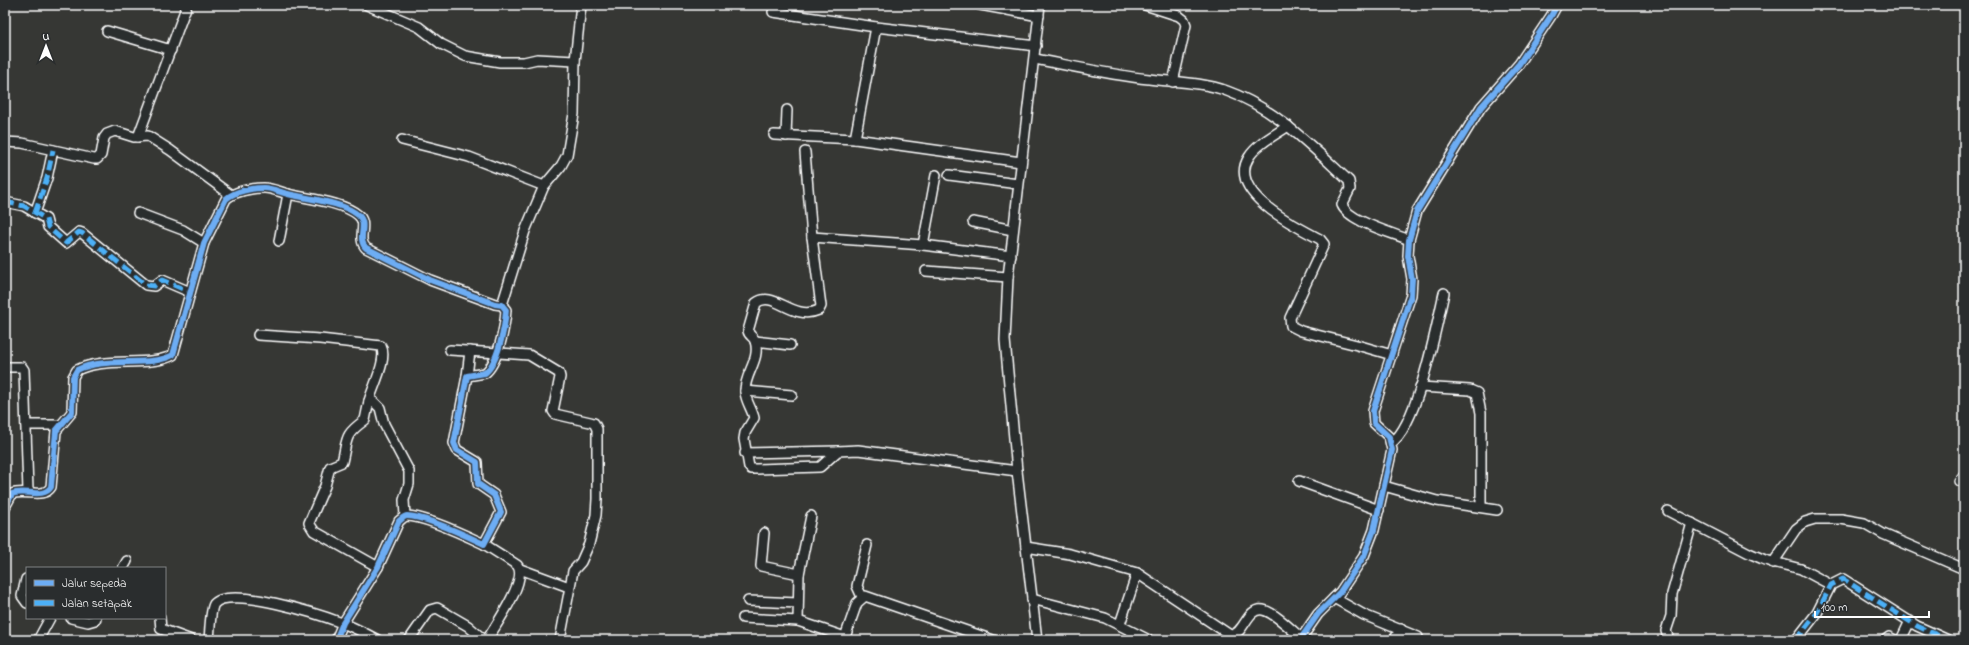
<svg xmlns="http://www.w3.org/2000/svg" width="1969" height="645" font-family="'Indie Flower',sans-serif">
	<rect width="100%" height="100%" fill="#363734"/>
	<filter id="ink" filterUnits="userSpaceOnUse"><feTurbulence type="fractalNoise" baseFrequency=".025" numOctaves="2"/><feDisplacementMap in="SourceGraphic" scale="8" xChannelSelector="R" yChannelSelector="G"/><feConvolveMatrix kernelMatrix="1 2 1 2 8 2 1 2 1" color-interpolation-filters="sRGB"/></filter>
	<g filter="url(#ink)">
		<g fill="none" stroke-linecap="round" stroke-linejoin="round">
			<defs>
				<g id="minor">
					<polyline points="367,5 419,27 441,44 465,56 500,62 524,62 537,59 575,61"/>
					<polyline points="980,5 1039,16"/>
					<polyline points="1145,5 1179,16 1184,20 1186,25 1173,82"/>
					<polyline points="773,12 876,27 1036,46"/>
					<polyline points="107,31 171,50"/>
					<path d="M1035,59c37,7 76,16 114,20 25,3 54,3 78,12 48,17 85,56 122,90l1,8 -8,16c6,16 51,28 67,35"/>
					<path d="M1288,126c-13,9 -31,18 -39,31 -23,36 48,70 71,82l4,5 -34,74 1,8 10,5 56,14 35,10"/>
					<polyline points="774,135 855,139 1021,162"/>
					<polyline points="786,136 787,110"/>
					<polyline points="138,137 187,5"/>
					<polyline points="855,139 876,27"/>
					<polyline points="402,140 469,157 544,186"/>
					<polyline points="5,142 22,143 94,159 97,159 101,155 104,138 107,134 115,131 134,137 148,136 170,150 231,195"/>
					<path d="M805,152l7,85 9,69 -2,4c-27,12 -45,-21 -63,-7l-8,28c1,5 6,6 7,10 6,19 -11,33 -10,51 1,10 7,17 9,26l-9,15 -1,6 5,28 2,2h6l63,-2 18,-16 20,-1 159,21"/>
					<polyline points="949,175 1018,184"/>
					<polyline points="5,202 24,206 46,219 48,227 66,243 79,232 82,233 146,285 154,286 162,280 190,292"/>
					<polyline points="35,213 47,178 53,150"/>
					<polyline points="138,213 183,230 204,243"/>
					<polyline points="973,222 1013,230"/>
					<polyline points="812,237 923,245 1011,256"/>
					<polyline points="279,241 288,194"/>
					<polyline points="923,245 936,175"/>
					<polyline points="926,271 1008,277"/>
					<polyline points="502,305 525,231 544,186 561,166 567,155 574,114 575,61 581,5"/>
					<path d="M258,335l62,4 61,7c7,13 -8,40 -12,55l5,1 6,6 4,16 25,47v13l-5,16 1,16"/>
					<polyline points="755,341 790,345"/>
					<polyline points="450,350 529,355 559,373 560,377 553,411 555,414 590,422 594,423 597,429 597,499 596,515 589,544 581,562 573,571 560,640"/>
					<polyline points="5,367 22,367 24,370 28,491"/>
					<polyline points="467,376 470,351"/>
					<polyline points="1420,387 1470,390 1477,393 1481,413 1481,507"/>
					<polyline points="745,391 792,395"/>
					<path d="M369,401l-4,19c-22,16 -17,18 -23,42l-12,5 -5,19 -16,37 5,8 64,36"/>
					<polyline points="26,425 59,425"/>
					<path d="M1391,443c26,-16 46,-119 53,-150"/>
					<polyline points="745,453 838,451"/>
					<polyline points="1299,481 1379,510"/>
					<polyline points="1959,481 1964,475"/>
					<polyline points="1384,486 1437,501 1497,510"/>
					<path d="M5,507l7,-13c12,-5 32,5 39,-7l5,-56 16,-19 1,-35 4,-7c28,-14 73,-2 96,-15l31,-112 22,-44c9,-8 26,-11 38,-11 7,0 16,4 24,6 20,5 55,8 70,21 11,9 -2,23 8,33l64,32 65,24 7,1 4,5c-1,17 -8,53 -21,63l-18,3 -13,67 3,7 20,12 1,22 16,11 7,17 -17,32c-17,-8 -59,-28 -77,-28 -3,0 -5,3 -8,5l-21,46 -35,56 -7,17"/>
					<polyline points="1668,511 1749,553 1765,560 1801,569 1831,585"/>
					<polyline points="764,533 761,566 799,574"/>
					<path d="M484,544l33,21c12,14 -22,61 -30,75"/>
					<path d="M1026,547l44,7 67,19 93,62c15,0 16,-28 33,-25 11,2 30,21 38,28"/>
					<polyline points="1773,563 1796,529 1805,522 1815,519 1841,519 1864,523 1883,534 1964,569"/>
					<polyline points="123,568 127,561"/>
					<polyline points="520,569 569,587"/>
					<polyline points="26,579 22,596 27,603"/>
					<polyline points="862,597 857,586 867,545"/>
					<polyline points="1334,598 1364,615 1418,637"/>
					<polyline points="1032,599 1105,618 1149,640"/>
					<polyline points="748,601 798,603"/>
					<polyline points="71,618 88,622 95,620 96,618"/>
					<polyline points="160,618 161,629 191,640"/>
					<polyline points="743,618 798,621 845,637"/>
					<polyline points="798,621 799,574 811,516"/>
					<polyline points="1120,624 1137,573"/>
					<polyline points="38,640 50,618"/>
					<path d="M209,640c1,-8 1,-30 5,-36 15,-19 107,11 128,19 12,4 24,11 36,17"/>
					<polyline points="409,640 430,610 437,608 468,626 484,640"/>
					<polyline points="844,640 857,603 865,596 993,640"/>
					<polyline points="1037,640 1017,471 1005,340 1008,277 1040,5"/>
					<polyline points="1300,640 1318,614 1340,592 1364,556 1374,530 1392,450 1389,437 1374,423 1373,411 1411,295 1412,279 1408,256 1409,240 1417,211 1481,107 1519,64 1551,16 1557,5"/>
					<polyline points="1394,640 1401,629"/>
					<polyline points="1669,640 1666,631 1671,616 1672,594 1692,523"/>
					<polyline points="1796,640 1817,613 1831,585 1843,579 1917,626 1948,640"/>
					<polyline points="1885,640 1889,637 1895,640"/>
					<polyline points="1901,640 1910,621"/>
				</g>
			</defs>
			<use href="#minor" stroke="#fff" stroke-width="12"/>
			<use href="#minor" stroke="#2a2d2e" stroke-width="9"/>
			<g stroke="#4cb0f7" stroke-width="5" stroke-dasharray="10 5" stroke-linecap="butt">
				<polyline points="5,202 24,206 46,219 48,227 66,243 79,232 82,233 146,285 154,286 162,280 190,292"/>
				<polyline points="35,213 47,178 53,150"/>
				<polyline points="1796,640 1817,613 1831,585 1843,579 1917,626 1948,640"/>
			</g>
			<defs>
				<g id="cycleway">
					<path d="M5,507l7,-13c12,-5 32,5 39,-7l5,-56 16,-19 1,-35 4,-7c28,-14 73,-2 96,-15l31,-112 22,-44c9,-8 26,-11 38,-11 7,0 16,4 24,6 20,5 55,8 70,21 11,9 -2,23 8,33l64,32 65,24 7,1 4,5c-1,17 -8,53 -21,63l-18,3 -13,67 3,7 20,12 1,22 16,11 7,17 -17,32c-17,-8 -59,-28 -77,-28 -3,0 -5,3 -8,5l-21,46 -35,56 -7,17"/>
					<polyline points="1300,640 1318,614 1340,592 1364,556 1374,530 1392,450 1389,437 1374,423 1373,411 1411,295 1412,279 1408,256 1409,240 1417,211 1481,107 1519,64 1551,16 1557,5"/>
				</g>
			</defs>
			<use href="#cycleway" stroke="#2a2d2e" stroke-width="8"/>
			<use href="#cycleway" stroke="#6dadf4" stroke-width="6"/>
		</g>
	</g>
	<rect width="1969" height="645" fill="none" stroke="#2a2d2e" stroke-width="20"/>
	<rect x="10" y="10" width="1949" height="625" fill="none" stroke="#fff" stroke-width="1.5" filter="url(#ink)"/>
	<rect x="26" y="567" width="140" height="52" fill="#2a2d2e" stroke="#7f8182"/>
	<rect x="34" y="580" width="20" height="6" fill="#6dadf4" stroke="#7f8182"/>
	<text x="62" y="587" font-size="12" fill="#ffffff">Jalur sepeda</text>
	<rect x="34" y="600" width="20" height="6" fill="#4cb0f7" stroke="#7f8182"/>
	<text x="62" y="607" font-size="12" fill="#ffffff">Jalan setapak</text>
	<g transform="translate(46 46)" stroke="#2a2d2e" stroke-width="3" paint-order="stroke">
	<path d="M0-3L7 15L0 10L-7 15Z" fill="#ffffff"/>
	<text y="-6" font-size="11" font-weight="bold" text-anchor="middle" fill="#ffffff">U</text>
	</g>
	<path d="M1815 611v6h114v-6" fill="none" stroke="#ffffff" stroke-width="2"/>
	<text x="1821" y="611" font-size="12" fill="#ffffff" stroke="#2a2d2e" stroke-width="3" paint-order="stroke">100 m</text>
</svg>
